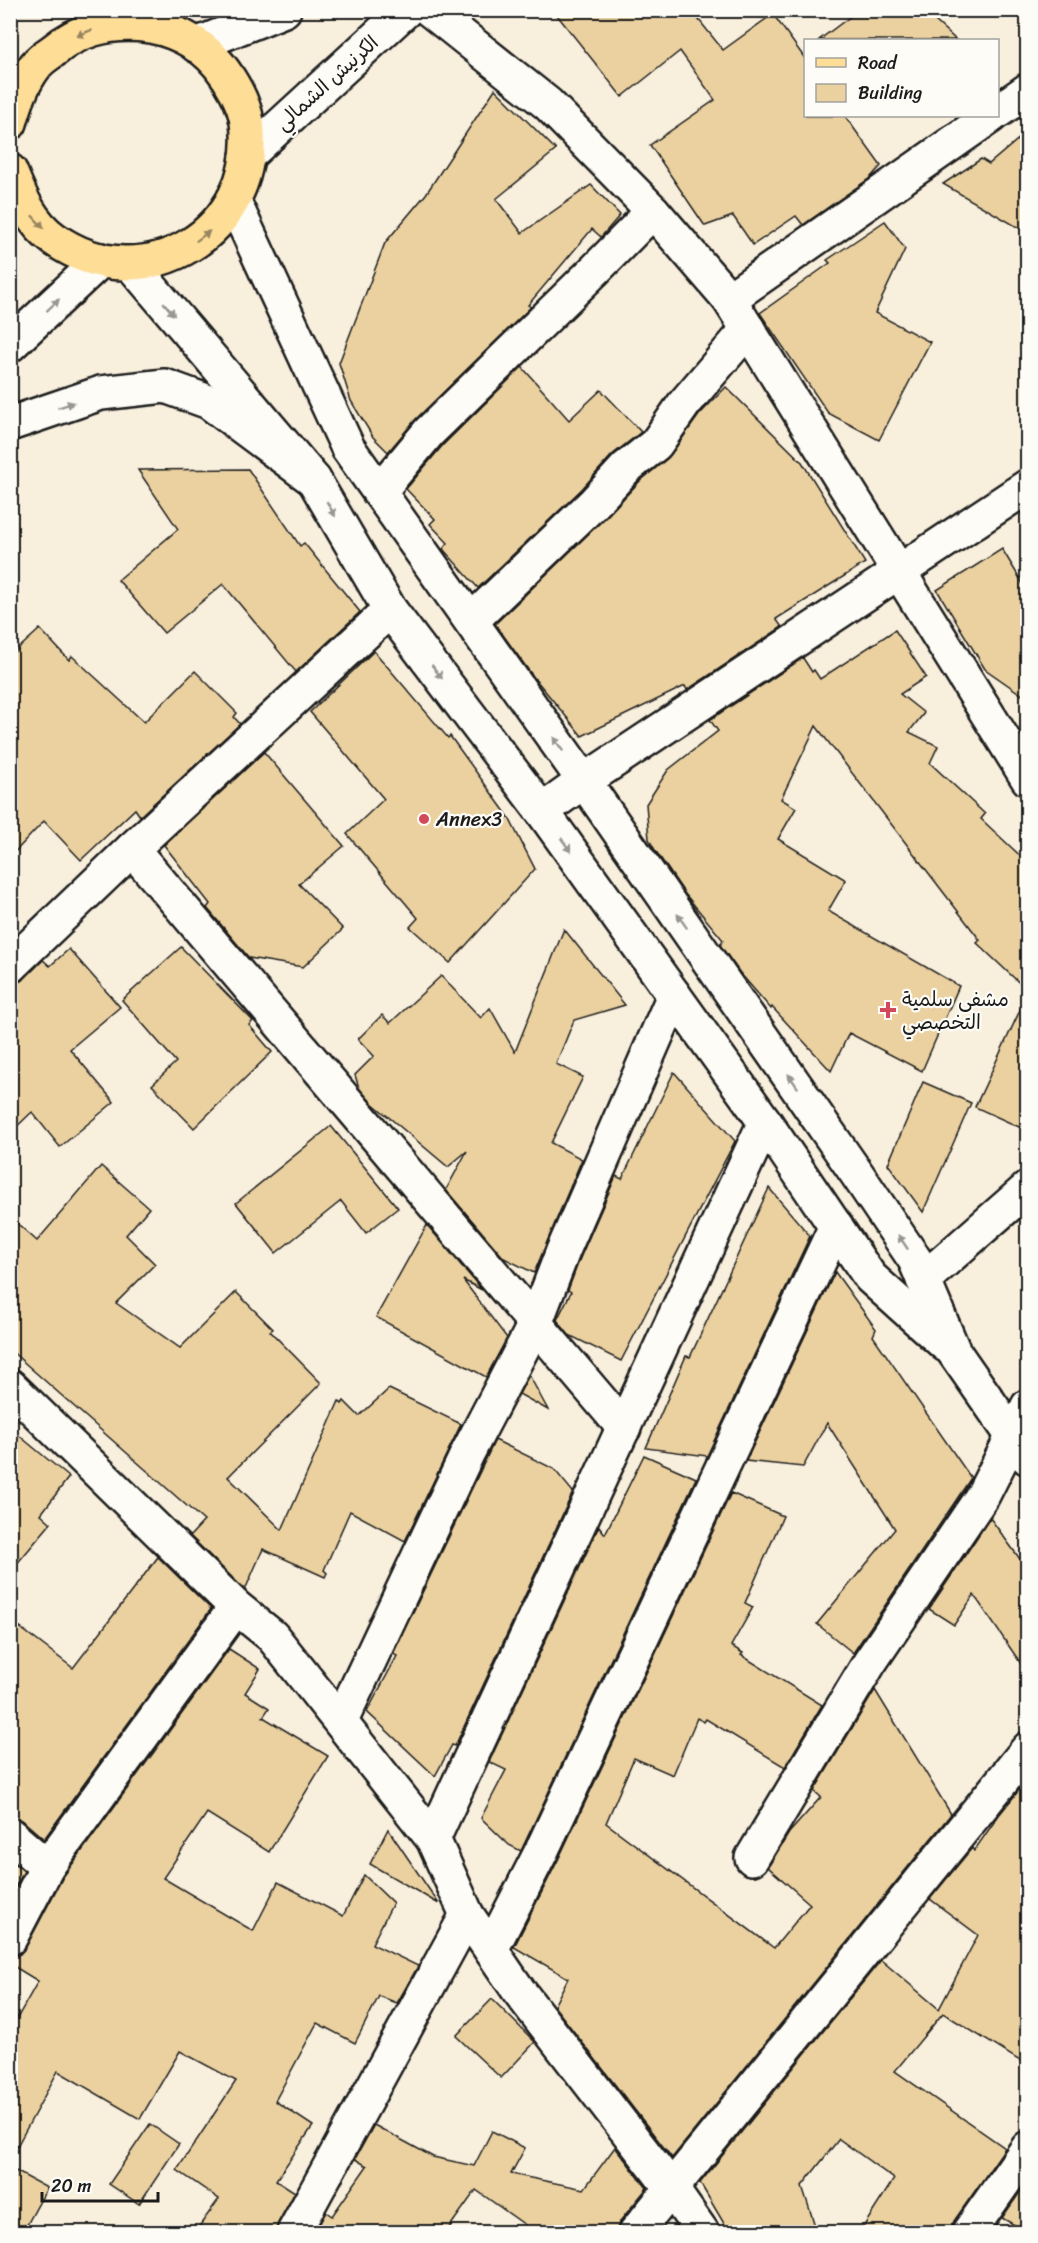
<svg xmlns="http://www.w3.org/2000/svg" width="1038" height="2243" font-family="Sriracha,'Playpen Sans Arabic',sans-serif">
	<rect width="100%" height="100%" fill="#f8efdd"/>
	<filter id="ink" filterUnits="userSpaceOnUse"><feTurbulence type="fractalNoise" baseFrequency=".0167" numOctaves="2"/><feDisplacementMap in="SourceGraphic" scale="12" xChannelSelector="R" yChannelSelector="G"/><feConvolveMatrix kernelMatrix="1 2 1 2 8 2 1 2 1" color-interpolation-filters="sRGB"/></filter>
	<g filter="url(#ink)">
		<g fill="#ebd1a0" stroke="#1c1c1c" stroke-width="1.5">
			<polygon points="553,10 691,10 723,50 773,14 806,60 806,116 845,116 881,166 870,178 803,225 796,216 753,245 733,216 705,226 650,145 715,100 680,51 622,97"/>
			<polygon points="859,10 923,10 956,40 819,40"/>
			<polygon points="495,89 556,150 496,199 522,233 591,185 620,215 601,237 592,229 528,305 531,307 416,419 388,452 373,437 351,401 339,363 385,243 426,194"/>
			<polygon points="1028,131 1028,233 943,184 981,159 989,164"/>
			<polygon points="885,221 905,249 875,313 930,342 879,440 828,413 760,313 830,263 827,260"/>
			<polygon points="522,367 569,420 601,390 641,432 612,455 581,490 478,588 443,549 448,543 430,524 435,519 406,489 443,445"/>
			<polygon points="726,387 802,462 865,563 776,619 782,627 687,690 685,686 582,736 532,675 495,624 607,516 639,482 668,458 699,415"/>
			<polygon points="248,469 300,546 304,543 360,612 296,672 223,584 164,633 118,580 178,529 138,470"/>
			<polygon points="1002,549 1028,592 1028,699 985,669 937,590"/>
			<polygon points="40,629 69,660 72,656 144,722 195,671 237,713 234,717 240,724 140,816 135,809 81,860 44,821 10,857 10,656"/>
			<polygon points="895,630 926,677 900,694 924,713 909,732 938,746 930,763 985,814 981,819 1028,863 1028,991 977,943 980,940 816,726 781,799 796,808 778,839 846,880 828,911 959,986 922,1071 849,1033 831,1071 772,1007 771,1009 740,973 720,945 723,940 685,894 655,850 649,839 646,804 668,770 718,731 710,720 803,658 812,672 814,670 820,679"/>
			<polygon points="374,651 448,738 450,736 508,816 535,869 450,963 410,927 418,918 347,834 384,799 310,712"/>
			<polygon points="264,752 344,846 299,884 343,929 303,967 249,958 207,908 210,904 164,845"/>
			<polygon points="564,929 625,1005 574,1020 556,1064 583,1077 551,1143 582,1159 534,1273 504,1258 446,1190 467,1151 448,1167 372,1103 359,1088 355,1075 374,1056 358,1039 382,1015 390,1023 441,976 481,1018 490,1008 515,1052"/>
			<polygon points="181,947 253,1021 249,1025 272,1052 194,1128 152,1085 176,1062 122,1000"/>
			<polygon points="69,949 120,1007 70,1049 114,1102 60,1147 32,1112 10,1133 10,984 23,980 43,960 50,966"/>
			<polygon points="1028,993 1028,1131 975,1107"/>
			<polygon points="674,1072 735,1141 621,1361 569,1335 557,1320 571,1292 568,1290 580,1258 616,1176 622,1179"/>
			<polygon points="923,1082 971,1103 923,1212 888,1164"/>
			<polygon points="331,1126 398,1208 366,1233 341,1201 276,1253 236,1203"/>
			<polygon points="101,1166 149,1208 126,1235 155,1264 116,1303 180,1348 236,1292 273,1329 270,1331 321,1383 228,1477 282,1530 339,1401 342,1404 344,1401 359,1416 389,1389 461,1424 405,1541 350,1511 324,1570 327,1573 325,1577 263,1549 245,1590 190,1536 204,1521 10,1350 10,1217 37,1241"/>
			<polygon points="769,1188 810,1236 707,1456 646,1448 686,1356 690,1357"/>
			<polygon points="427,1225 482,1290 463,1280 507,1338 486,1377 376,1317"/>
			<polygon points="835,1272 876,1329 873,1336 971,1478 853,1653 817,1624 895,1529 827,1423 803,1467 746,1461"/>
			<polygon points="529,1375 548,1410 519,1394"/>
			<polygon points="10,1428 69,1477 41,1514 51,1523 10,1572"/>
			<polygon points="495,1440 554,1469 573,1492 455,1746 452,1745 435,1776 367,1712 397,1656 393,1654"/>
			<polygon points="644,1455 696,1478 521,1851 509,1845 481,1818 506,1770 489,1762 599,1526 605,1534"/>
			<polygon points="731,1493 783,1516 745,1603 753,1607 731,1646 743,1653 741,1655 822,1705 785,1767 706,1719 704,1722 697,1718 673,1775 634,1758 606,1823 774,1948 810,1904 768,1867 789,1833 821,1797 814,1791 875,1690 951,1814 672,2158 554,2006 568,1978 514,1947 558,1860"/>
			<polygon points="990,1518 1028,1570 1028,1674 974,1595 954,1625 929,1609"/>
			<polygon points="158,1557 211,1609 44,1839 22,1820 10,1817 10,1620 73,1668"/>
			<polygon points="229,1649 260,1669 245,1693 269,1708 263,1717 328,1756 269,1852 207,1813 163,1878 253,1931 278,1882 343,1916 364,1875 393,1903 372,1944 418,1966 397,2003 379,1996 355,2043 317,2023 275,2101 313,2126 276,2180 295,2192 278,2223 275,2232 195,2232 219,2199 177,2170 236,2081 180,2051 140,2119 58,2071 10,2159 10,2031 38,1981 10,1964 10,1957 20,1954 26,1947 63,1877"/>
			<polygon points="1028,1779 1028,2066 943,2013 895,2071 1005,2148 954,2221 951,2232 860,2232 894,2179 839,2139 802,2186 817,2232 729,2232 700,2183 881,1960 939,2009 978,1935 930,1899 972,1848 974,1851 999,1815"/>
			<polygon points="388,1829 439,1904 370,1864"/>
			<polygon points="10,1860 24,1871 10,1896"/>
			<polygon points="492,1999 535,2042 501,2078 456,2036"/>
			<polygon points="150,2124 179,2144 139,2204 109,2184"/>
			<polygon points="374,2125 433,2157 474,2166 492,2131 525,2148 511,2174 584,2189 615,2147 647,2188 621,2220 615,2232 535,2232 476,2190 446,2232 315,2232 326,2212 332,2216 367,2166 355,2159"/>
			<polygon points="10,2168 47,2188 23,2232 10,2232"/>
			<polygon points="1028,2181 1028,2232 1027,2232 1002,2218"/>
		</g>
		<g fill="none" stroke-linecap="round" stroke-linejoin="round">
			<defs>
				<g id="minor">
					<polyline points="430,10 548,104 653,211"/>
					<polyline points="998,111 1028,90"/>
					<polyline points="729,299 991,116"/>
					<polyline points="379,492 429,432 595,270 653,211 729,299 1028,779"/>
					<polyline points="471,621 594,503 626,468 656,444 684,404 748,329"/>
					<polyline points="542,811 584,781 1028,486"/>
					<polyline points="132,849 624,1428"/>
					<polyline points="10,966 132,849 390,610"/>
					<polyline points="923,1280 1028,1188"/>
					<polyline points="10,1386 236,1607 272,1636 433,1839 467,1915 519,1991 671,2188 702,2232"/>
					<polyline points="341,1721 468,1452 535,1324 563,1251 674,995"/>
					<polyline points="10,1835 47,1867"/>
					<polyline points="433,1839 765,1122"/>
					<polyline points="752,1858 870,1662 983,1495 1028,1406"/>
					<polyline points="10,1938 47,1867 236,1607"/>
					<polyline points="491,1950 541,1852 836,1226"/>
					<polyline points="294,2232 467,1915"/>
					<polyline points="636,2232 1028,1749"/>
					<polyline points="969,2232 1028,2148"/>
				</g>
				<g id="tertiary">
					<polyline points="234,202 348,448 584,781 857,1174 915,1260 954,1352 1028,1458"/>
					<polyline points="131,264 314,480 390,610 542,811 765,1122 870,1277 946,1345"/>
				</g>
				<g id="secondary">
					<polyline points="196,45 284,10"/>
					<polyline points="247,156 406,10"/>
					<polyline points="10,345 101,260"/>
					<polyline points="10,424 101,393 165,386 209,402 314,480"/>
				</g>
				<path id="primary" d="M10,123c6,-21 12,-40 26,-58 4,-5 11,-10 17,-14 48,-41 126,-34 166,14 12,15 25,37 28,57 14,109 -103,181 -193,117 -23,-16 -34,-43 -44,-68"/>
			</defs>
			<use href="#minor" stroke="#1c1c1c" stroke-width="38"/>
			<use href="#tertiary" stroke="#1c1c1c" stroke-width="38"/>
			<use href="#secondary" stroke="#1c1c1c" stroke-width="38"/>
			<use href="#primary" stroke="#1c1c1c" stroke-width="38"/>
			<use href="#minor" stroke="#fdfcf7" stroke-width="33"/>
			<use href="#tertiary" stroke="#fdfcf7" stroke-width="33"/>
			<use href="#secondary" stroke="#fdfcf7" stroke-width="33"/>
			<use href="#primary" stroke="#fedd96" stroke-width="33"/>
		</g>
		<defs><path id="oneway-solid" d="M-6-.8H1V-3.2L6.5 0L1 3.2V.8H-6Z" transform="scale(1.5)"/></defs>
		<g fill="#98865f">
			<use href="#oneway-solid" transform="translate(84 33) rotate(158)"/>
			<use href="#oneway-solid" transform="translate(38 222) rotate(48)"/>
			<use href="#oneway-solid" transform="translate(203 236) rotate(-37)"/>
		</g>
		<g fill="#989794">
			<use href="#oneway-solid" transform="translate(53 305) rotate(-43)"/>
			<use href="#oneway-solid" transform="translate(169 309) rotate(50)"/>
			<use href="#oneway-solid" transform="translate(66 405) rotate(-18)"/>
			<use href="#oneway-solid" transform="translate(331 509) rotate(60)"/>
			<use href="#oneway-solid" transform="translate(437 672) rotate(53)"/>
			<use href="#oneway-solid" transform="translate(558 744) rotate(-125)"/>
			<use href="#oneway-solid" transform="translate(566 845) rotate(54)"/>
			<use href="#oneway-solid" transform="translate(682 921) rotate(-125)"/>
			<use href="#oneway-solid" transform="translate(793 1081) rotate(-125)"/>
			<use href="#oneway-solid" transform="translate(903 1242) rotate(-124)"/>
		</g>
	</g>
	<g fill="#d1495b" stroke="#fdfcf7" stroke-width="2">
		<circle cx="424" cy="819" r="6"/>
		<path d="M885 1001h6v6h6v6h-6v6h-6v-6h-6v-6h6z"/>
	</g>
	<g text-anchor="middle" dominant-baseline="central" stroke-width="4.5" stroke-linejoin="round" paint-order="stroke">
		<g font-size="20" fill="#1c1c1c" stroke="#fdfcf7">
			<text transform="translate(327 83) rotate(-42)">الكرنيش الشمالي</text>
		</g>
		<g font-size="20" fill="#1c1c1c" stroke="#fdfcf7" text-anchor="start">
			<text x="436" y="819">Annex3</text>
			<text x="902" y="999">مشفى سلمية<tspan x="902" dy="23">التخصصي</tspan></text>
		</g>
	</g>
	<rect width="1038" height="2243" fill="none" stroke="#fdfcf7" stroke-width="36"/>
	<rect x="18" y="18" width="1002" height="2207" fill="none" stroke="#1c1c1c" stroke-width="2" filter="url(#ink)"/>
	<rect x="804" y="39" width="195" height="78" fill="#fdfcf7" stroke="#a3a29f" stroke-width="1.5"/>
	<rect x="816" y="58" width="30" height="9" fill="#fedd96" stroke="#a3a29f" stroke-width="1.5"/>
	<text x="858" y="69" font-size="18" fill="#1c1c1c">Road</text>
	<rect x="816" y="84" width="30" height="18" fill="#ebd1a0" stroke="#a3a29f" stroke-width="1.5"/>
	<text x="858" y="99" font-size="18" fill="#1c1c1c">Building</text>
	<path d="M42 2192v9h116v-9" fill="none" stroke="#1c1c1c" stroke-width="3"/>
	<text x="51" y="2192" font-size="18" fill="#1c1c1c" stroke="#fdfcf7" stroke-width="4.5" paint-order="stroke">20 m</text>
</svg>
